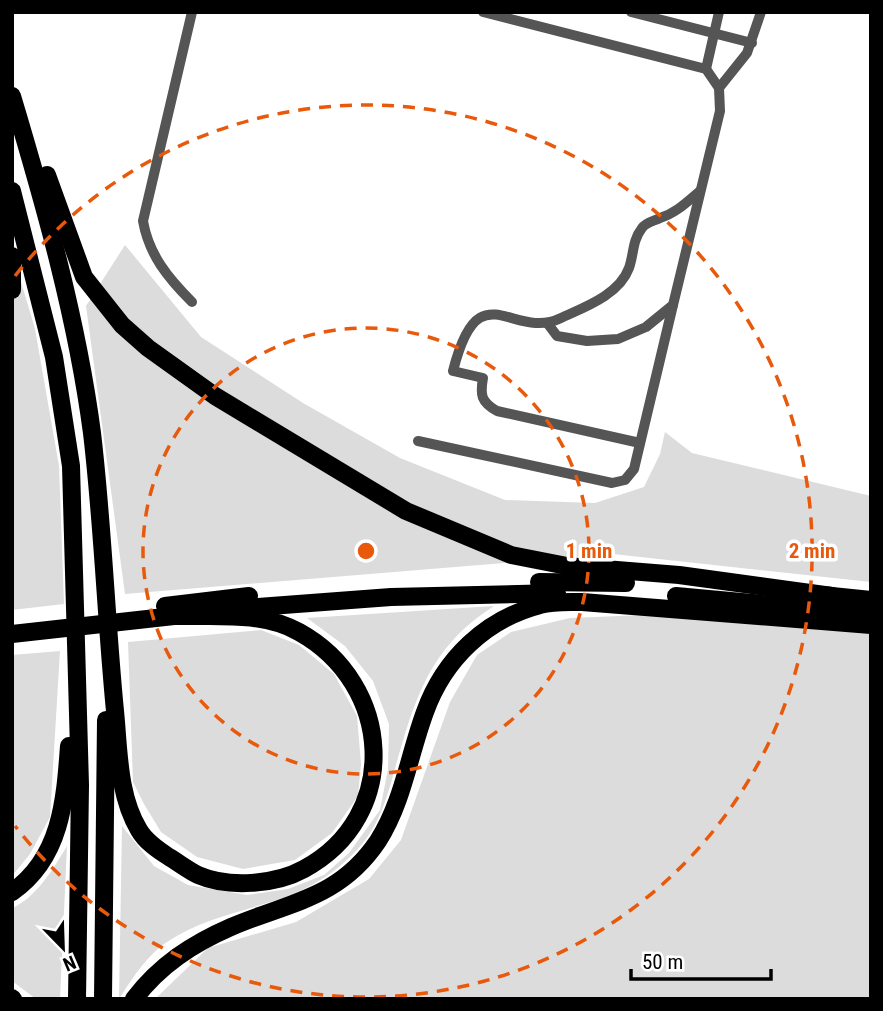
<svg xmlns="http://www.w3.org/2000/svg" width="883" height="1011" font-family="'Roboto Condensed',sans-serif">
	<rect width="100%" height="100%" fill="#fff"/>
	<g fill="#dcdcdc">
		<polygon points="125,245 201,337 303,403 400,458 505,500 595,503 644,487 660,454 665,432 692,453 871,496 871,582 613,554 125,594 86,306"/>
		<polygon points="12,251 35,329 59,466 64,604 12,610"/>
		<path d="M494,606c-55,35 -74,77 -92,138 -12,39 -17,76 -45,106 -60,64 -126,50 -190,92 -20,13 -36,38 -48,57l3,-173 32,40 34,19 59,10 41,-6 36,-14 25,-22 31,-43 8,-41 1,-45 -16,-43 -28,-35 -38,-28z"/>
		<polygon points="668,614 871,629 871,999 155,999 208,948 296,922 369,879 401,840 450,702 477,655 511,632 570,618"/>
		<polygon points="261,630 299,645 334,674 357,716 361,764 358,796 332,833 295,860 243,869 197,857 161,832 144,804 133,782 128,642"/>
		<polygon points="60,651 50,817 30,854 12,876 12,655"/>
		<path d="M67,846l-7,153h-24l-24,-18v-73c24,-10 42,-40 55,-62z"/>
	</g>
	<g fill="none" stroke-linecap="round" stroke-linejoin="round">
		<g stroke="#555" stroke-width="10">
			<polyline points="483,12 706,69 719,88 720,111 673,305 646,327 618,339 587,341 557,336 548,324"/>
			<polyline points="631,12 752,43"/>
			<polyline points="706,69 719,12"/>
			<polyline points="719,88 747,53 761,12"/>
			<path d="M192,302c-24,-24 -43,-47 -49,-81l49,-209"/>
			<polyline points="418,441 612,483 625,480 634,469 673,305"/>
			<path d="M640,443l-143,-32c-16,-9 -17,-16 -14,-33l-30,-7c26,-103 59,-29 108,-53 24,-11 58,-23 68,-50 5,-14 3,-27 13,-40 4,-6 12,-7 18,-10 16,-5 27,-16 40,-27"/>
		</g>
		<g stroke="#000" stroke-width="18">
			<path d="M12,96c33,110 65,223 80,337 11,93 14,186 23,278 4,40 3,84 24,119 7,12 19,20 30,27 10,6 19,13 29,18 30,13 77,10 106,-6 98,-53 89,-185 -5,-237 -37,-21 -85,-15 -127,-16"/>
			<polyline points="47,175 84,277 122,325 148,348 215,396 406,511 511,555 567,566 679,575 832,596"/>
			<polyline points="12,191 54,357 71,466 80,785 77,999"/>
			<polyline points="12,256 12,290"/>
			<polyline points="539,582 626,583"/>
			<polyline points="822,595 871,600"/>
			<polyline points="676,596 871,614"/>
			<polyline points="165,606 249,596"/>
			<polyline points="232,609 391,597 557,593"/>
			<polyline points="12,634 183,615"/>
			<path d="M12,892c49,-34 53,-91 57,-146"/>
			<polyline points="12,998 13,999"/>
			<polyline points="103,999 106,720"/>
			<path d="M134,999c26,-34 58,-55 97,-72 58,-25 108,-28 147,-86 25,-39 31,-86 47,-129 19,-53 61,-93 115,-107 13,-4 29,-3 42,-3l289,23"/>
		</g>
	</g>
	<g fill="none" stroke="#e8590c" stroke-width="3.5" stroke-dasharray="12 9">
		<circle cx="366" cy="551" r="223"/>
		<path d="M15 276A446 446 0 1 1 15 826"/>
	</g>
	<circle cx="366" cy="551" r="10" fill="#e8590c" stroke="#fff" stroke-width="3.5"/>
	<g font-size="21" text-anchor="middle" font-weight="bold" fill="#e8590c" stroke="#fff" stroke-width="7" stroke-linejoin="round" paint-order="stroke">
		<text x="589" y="558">1 min</text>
		<text x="812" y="558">2 min</text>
	</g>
	<rect width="883" height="1011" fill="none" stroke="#000000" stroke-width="28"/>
	<g transform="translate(63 948) rotate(157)" stroke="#ffffff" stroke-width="5" paint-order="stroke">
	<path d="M0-5L12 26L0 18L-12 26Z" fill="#000000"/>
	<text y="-10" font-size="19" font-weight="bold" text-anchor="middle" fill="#000000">N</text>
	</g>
	<path d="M631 969v10h140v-10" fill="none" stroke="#000000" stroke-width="3.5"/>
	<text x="642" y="969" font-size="21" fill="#000000" stroke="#ffffff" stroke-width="5" paint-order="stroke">50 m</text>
</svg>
